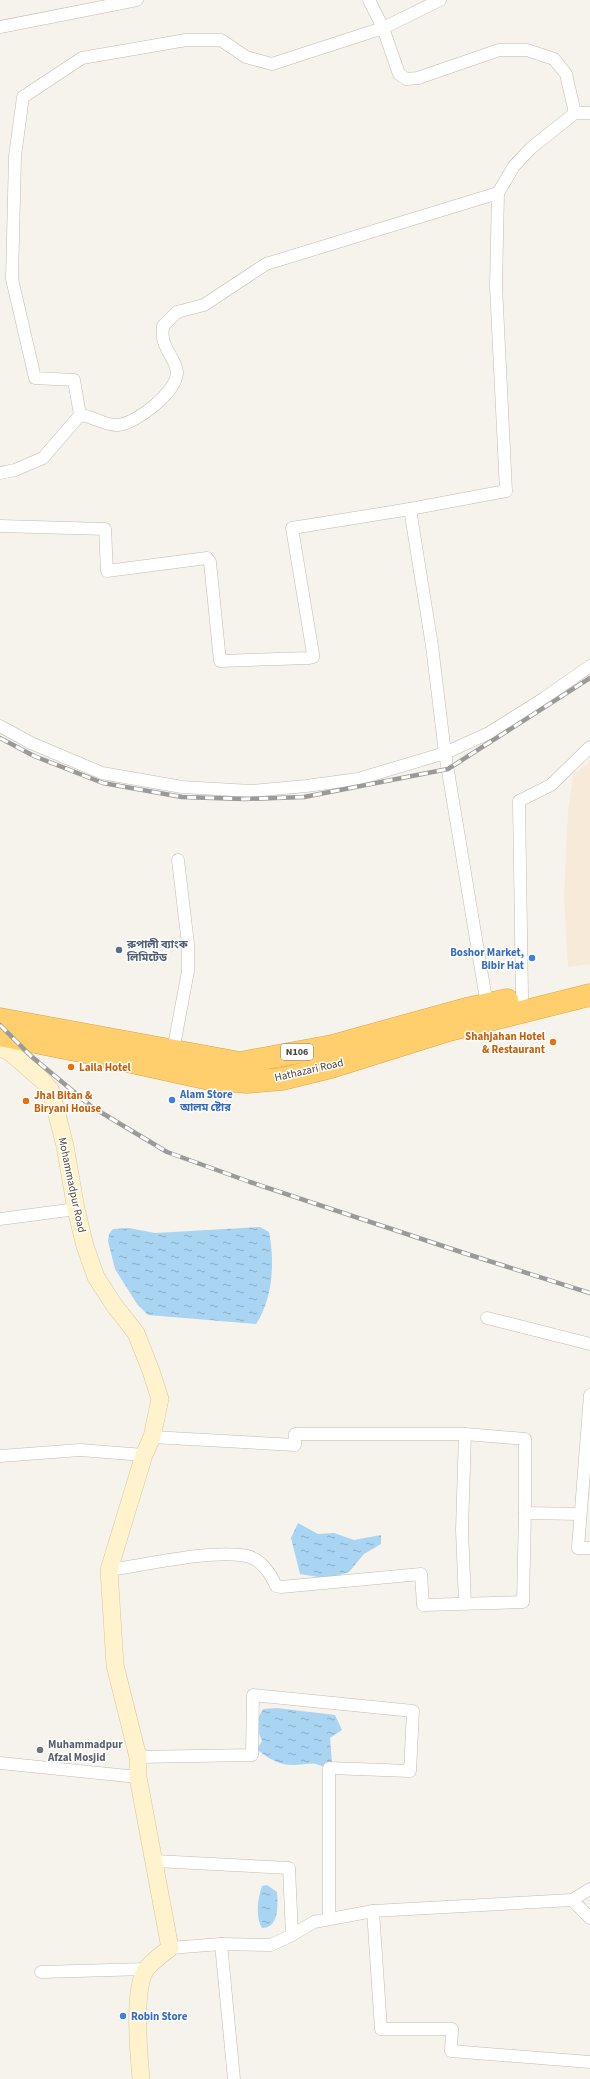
<svg xmlns="http://www.w3.org/2000/svg" width="590" height="2079" font-family="'Source Sans 3','Noto Sans Bengali',sans-serif">
	<defs>
		<pattern id="water-ripples" width="26" height="14" patternUnits="userSpaceOnUse"><rect width="26" height="14" fill="#a9d4f2"/><path d="M2 4q2-2 4 0t4 0M15 11q2-2 4 0t4 0" fill="none" stroke="#8caec5"/></pattern>
	</defs>
	<rect width="100%" height="100%" fill="#f6f3ec"/>
	<polygon fill="#f7ead8" points="590,762 590,964 568,967 564,896 568,812 573,775"/>
	<g fill="url(#water-ripples)">
		<path d="M260,1227l9,5c6,29 4,67 -13,92l-108,-9 -11,-11 -22,-35 -7,-28 1,-7 4,-5 16,-1 26,5z"/>
		<polygon points="298,1523 318,1534 334,1533 354,1540 381,1535 381,1544 364,1554 349,1572 333,1577 318,1577 300,1574 291,1538"/>
		<path d="M277,1708l58,7 7,15 -12,8 2,25 -6,5c-14,-7 -15,-4 -30,-3 -15,1 -28,-6 -39,-16l5,-8 -3,-7 -4,-3 1,-9 7,-13z"/>
		<path d="M267,1885l10,7c1,13 2,36 -15,36 -7,-11 -4,-31 0,-42z"/>
	</g>
	<g fill="none" stroke-linecap="round" stroke-linejoin="round">
		<defs>
			<g id="street">
				<polyline points="369,0 383,28 399,74 406,79 418,78 499,50 527,50 554,59 566,74 575,113"/>
				<polyline points="0,27 137,0"/>
				<polyline points="80,415 74,380 35,378 12,279 15,156 23,97 82,58 186,40 221,40 246,57 272,64 383,28 440,0"/>
				<path d="M0,473l15,-3 28,-12 37,-43c13,1 25,11 38,10 19,-2 59,-33 59,-53 -1,-12 -13,-23 -14,-34 -1,-4 0,-9 0,-12l14,-14 27,-7 62,-41 232,-71"/>
				<polyline points="0,526 105,529 107,571 207,558 210,562 220,661 309,658 313,657 313,654 292,528 410,509"/>
				<polyline points="0,726 31,743 102,773 182,787 251,791 306,786 358,779 445,753 489,733 543,699 590,666"/>
				<polyline points="522,997 519,801 551,785 590,747"/>
				<polyline points="487,1005 445,753 432,646 410,509 506,491 496,286 498,193 514,166 531,148 575,113 590,113"/>
				<polyline points="173,1051 188,971 188,944 178,860"/>
				<polyline points="0,1219 76,1209"/>
				<polyline points="487,1318 590,1344"/>
				<polyline points="590,1395 578,1548 590,1548"/>
				<polyline points="465,1434 525,1439 525,1513"/>
				<polyline points="152,1437 295,1445 295,1434 465,1434 462,1530 465,1603"/>
				<polyline points="0,1456 80,1450 144,1455"/>
				<path d="M109,1570c37,-5 102,-21 138,-14 14,3 24,18 29,30l5,1 140,-13 2,31 100,-3 2,-89 55,1"/>
				<polyline points="138,1757 252,1755 253,1695 413,1711 410,1771 329,1768 329,1918"/>
				<polyline points="0,1763 138,1777"/>
				<polyline points="155,1861 289,1868 292,1935"/>
				<polyline points="572,1900 590,1918"/>
				<polyline points="373,1911 381,2029 452,2029 451,2051 590,2062"/>
				<polyline points="221,1944 234,2079"/>
				<polyline points="170,1948 221,1944 271,1945 292,1935 314,1922 373,1911 572,1900 590,1889"/>
				<polyline points="41,1972 146,1969"/>
			</g>
			<path id="secondary" d="M0,1047l11,6 32,28 8,10 14,55 11,63 9,37 11,31 18,28 22,28 15,38 9,28 -8,38 -8,18 -35,115 6,95 23,92v20l32,171c-8,6 -17,13 -23,20 -15,19 -8,87 -6,111"/>
			<g id="highway">
				<polyline points="0,1019 240,1063 332,1046 466,1009 507,1000"/>
				<polyline points="0,1035 95,1054 209,1079 247,1082 282,1079 331,1067 449,1030 590,995"/>
			</g>
		</defs>
		<use href="#street" stroke="#c2bbae" stroke-width="13"/>
		<use href="#secondary" stroke="#d6c79b" stroke-width="18"/>
		<use href="#highway" stroke="#e0a43c" stroke-width="23"/>
		<use href="#street" stroke="#fff" stroke-width="12"/>
		<use href="#secondary" stroke="#fff3cd" stroke-width="17"/>
		<use href="#highway" stroke="#ffcf6e" stroke-width="22"/>
		<defs>
			<g id="rail">
				<polyline points="0,738 34,756 103,783 182,797 244,799 304,797 448,769 590,678"/>
				<polyline points="0,1025 31,1056 92,1107 167,1152 250,1182 467,1254 590,1293"/>
			</g>
		</defs>
		<use href="#rail" stroke="#9a9a9a" stroke-width="4.5"/>
		<use href="#rail" stroke="#fff" stroke-width="3" stroke-dasharray="9" stroke-linecap="butt"/>
	</g>
	<circle fill="#5c6f8a" stroke="#fff" stroke-width="1.5" cx="119" cy="950" r="4"/>
	<g fill="#3f7fe0" stroke="#fff" stroke-width="1.5">
		<circle cx="532" cy="958" r="4"/>
		<circle cx="172" cy="1100" r="4"/>
		<circle cx="123" cy="2016" r="4"/>
	</g>
	<g fill="#e8710a" stroke="#fff" stroke-width="1.5">
		<circle cx="553" cy="1042" r="4"/>
		<circle cx="71" cy="1067" r="4"/>
		<circle cx="26" cy="1101" r="4"/>
	</g>
	<circle fill="#6b7280" stroke="#fff" stroke-width="1.5" cx="40" cy="1750" r="4"/>
	<g text-anchor="middle" dominant-baseline="central" stroke-width="3" stroke-linejoin="round" paint-order="stroke">
		<rect fill="#fff" stroke="#817c74" stroke-width="1" x="281" y="1044" width="32" height="16" rx="3"/>
		<g font-size="10" font-weight="bold" fill="#4b4439">
			<text x="297" y="1052">N106</text>
		</g>
		<g font-size="11" font-weight="bold" fill="#4e5e75" stroke="#fff" text-anchor="start">
			<text x="127" y="944">রুপালী ব্যাংক<tspan x="127" dy="13">লিমিটেড</tspan></text>
		</g>
		<g font-size="11" font-weight="bold" fill="#366cbe" stroke="#fff" text-anchor="start">
			<text x="524" y="952" text-anchor="end">Boshor Market,<tspan x="524" dy="13">Bibir Hat</tspan></text>
			<text x="180" y="1094">Alam Store<tspan x="180" dy="13">আলম ষ্টোর</tspan></text>
			<text x="131" y="2016">Robin Store</text>
		</g>
		<g font-size="11" font-weight="bold" fill="#c56008" stroke="#fff" text-anchor="start">
			<text x="545" y="1036" text-anchor="end">Shahjahan Hotel<tspan x="545" dy="13">&amp; Restaurant</tspan></text>
			<text x="79" y="1067">Laila Hotel</text>
			<text x="34" y="1095">Jhal Bitan &amp;<tspan x="34" dy="13">Biryani House</tspan></text>
		</g>
		<g font-size="11" fill="#4b4439" stroke="#fff">
			<text transform="translate(309 1070) rotate(-13)">Hathazari Road</text>
			<text transform="translate(72 1185) rotate(78)">Mohammadpur Road</text>
		</g>
		<g font-size="11" font-weight="bold" fill="#5b616d" stroke="#fff" text-anchor="start">
			<text x="48" y="1744">Muhammadpur<tspan x="48" dy="13">Afzal Mosjid</tspan></text>
		</g>
	</g>
</svg>
